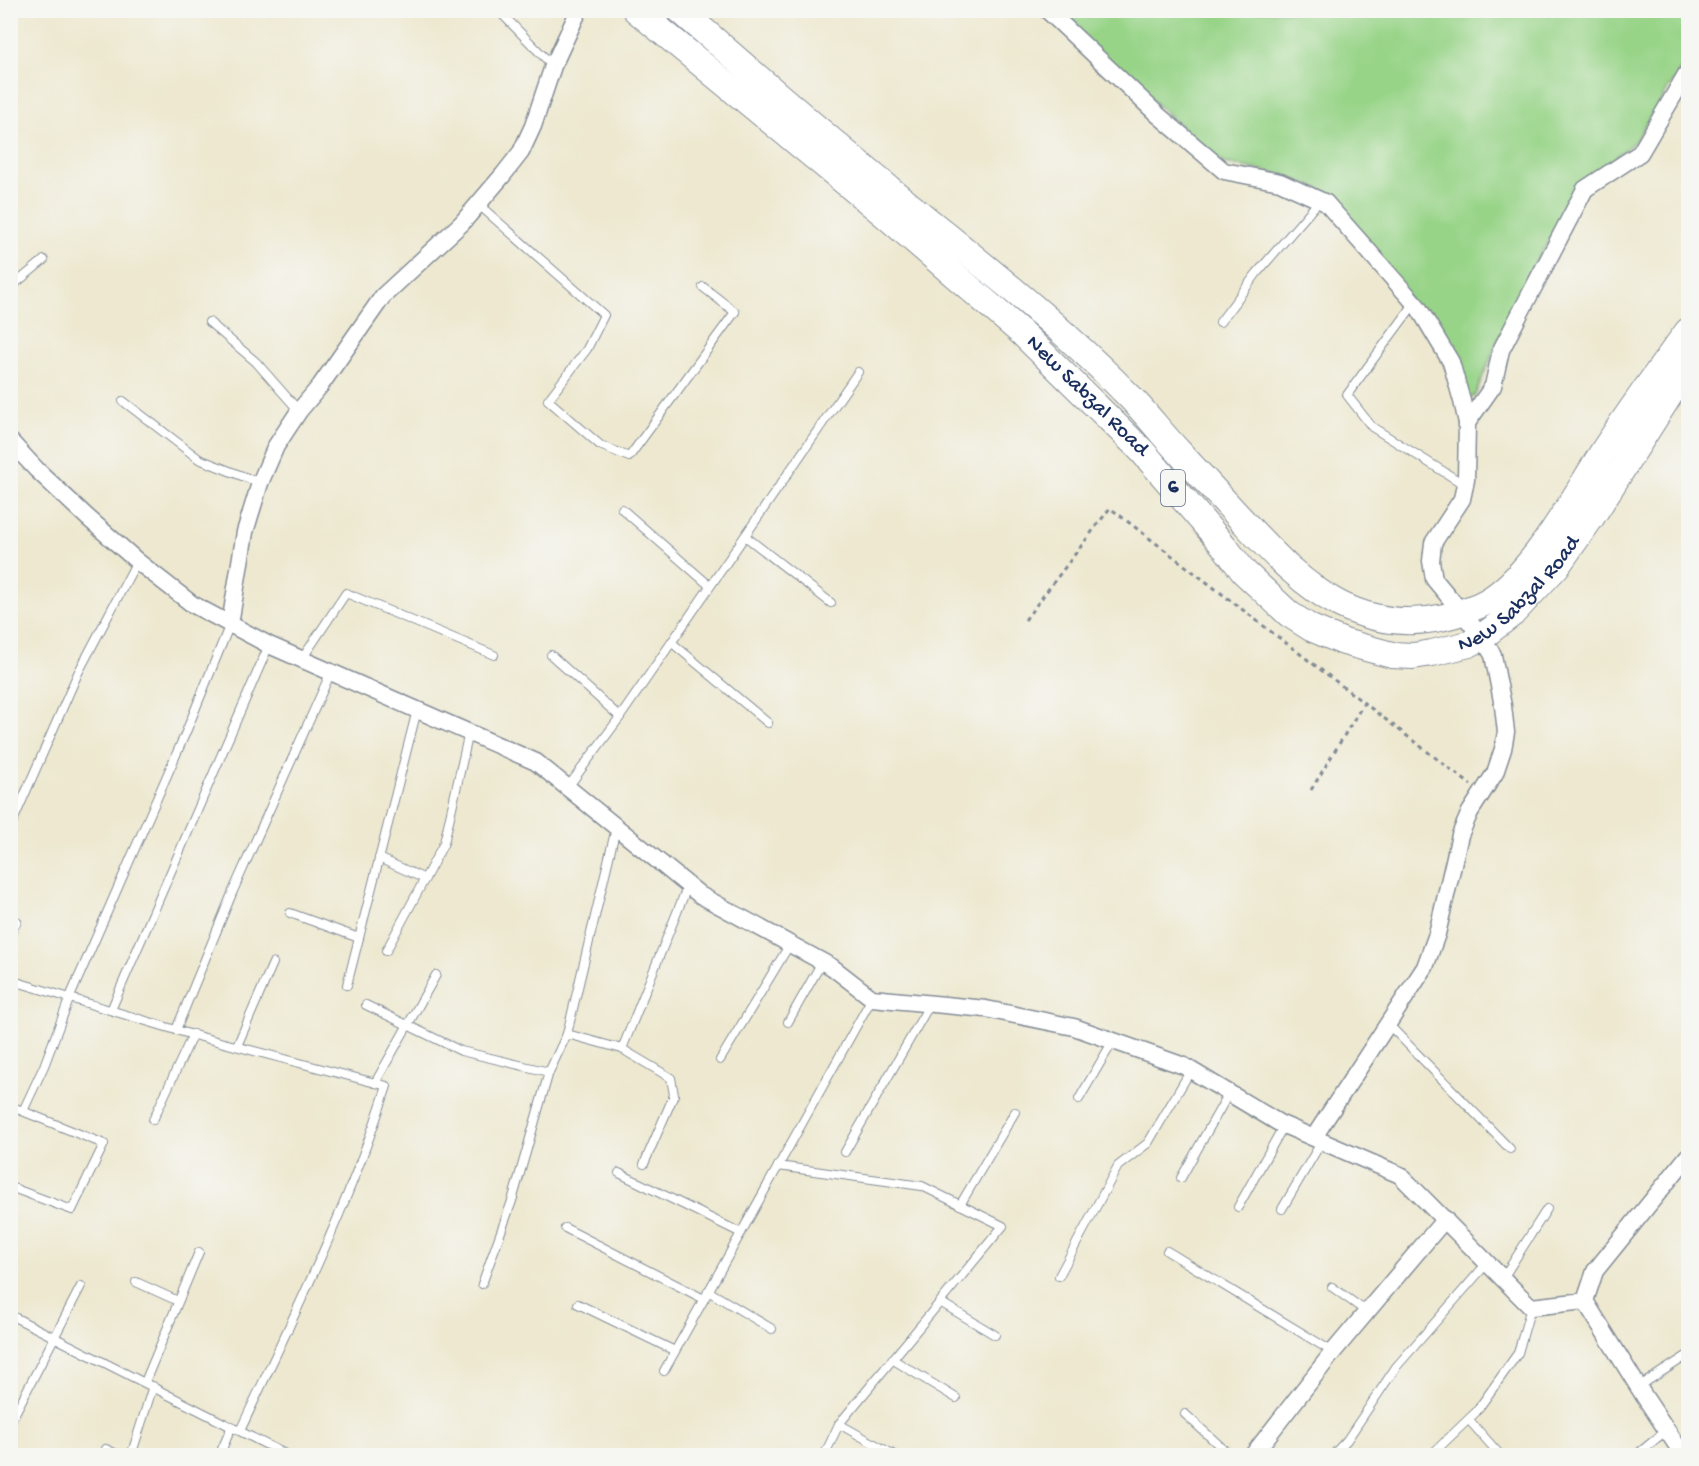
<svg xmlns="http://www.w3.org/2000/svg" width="1699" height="1466" font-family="'Gochi Hand',sans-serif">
	<rect width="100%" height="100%" fill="#f6f6f2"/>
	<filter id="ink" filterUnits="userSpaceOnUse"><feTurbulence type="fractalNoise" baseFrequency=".0167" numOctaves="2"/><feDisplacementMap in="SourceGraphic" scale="12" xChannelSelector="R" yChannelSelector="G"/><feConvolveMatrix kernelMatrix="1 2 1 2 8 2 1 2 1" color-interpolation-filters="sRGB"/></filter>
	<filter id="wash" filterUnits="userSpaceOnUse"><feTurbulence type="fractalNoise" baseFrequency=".008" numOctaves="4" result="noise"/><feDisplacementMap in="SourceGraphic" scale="24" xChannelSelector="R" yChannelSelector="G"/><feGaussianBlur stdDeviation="1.35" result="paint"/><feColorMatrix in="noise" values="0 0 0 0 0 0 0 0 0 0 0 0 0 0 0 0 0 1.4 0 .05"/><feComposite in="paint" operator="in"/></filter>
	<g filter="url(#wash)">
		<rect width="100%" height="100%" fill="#ede8cf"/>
		<polygon fill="#98d488" stroke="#5a8273" stroke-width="1.5" points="1055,11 1688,11 1688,58 1635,141 1582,185 1521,287 1475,395 1466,403 1457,364 1345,212 1324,191 1279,174 1220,162"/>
	</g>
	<g filter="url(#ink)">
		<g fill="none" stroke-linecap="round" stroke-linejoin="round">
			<defs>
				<g id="lane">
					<polyline points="498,10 553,66"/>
					<polyline points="478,204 604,315 587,349 548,400 600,445 629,457 735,312 703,287"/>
					<polyline points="10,288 44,260"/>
					<polyline points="1414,304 1347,395 1372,427 1465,485"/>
					<polyline points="209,322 256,362 299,411"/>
					<polyline points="1220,322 1257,273 1320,200"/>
					<polyline points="123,401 199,459 260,483"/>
					<polyline points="622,509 710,586"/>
					<polyline points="745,536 831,603"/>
					<polyline points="671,642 768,723"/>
					<polyline points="551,655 620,717"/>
					<polyline points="302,659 346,593 494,655"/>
					<polyline points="568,787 620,717 858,372"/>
					<polyline points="10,828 78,673 137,561"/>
					<polyline points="379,858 425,879"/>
					<polyline points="290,913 359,938"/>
					<polyline points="10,917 17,921 10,935"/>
					<polyline points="386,951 444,843 469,732"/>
					<path d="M10,980l176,53 201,53c-38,119 -94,232 -147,345"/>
					<polyline points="347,985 417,710"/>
					<polyline points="366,1005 461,1051 549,1072"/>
					<polyline points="111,1010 269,645"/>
					<polyline points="788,1022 822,962"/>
					<polyline points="1388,1024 1510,1149"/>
					<polyline points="176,1030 233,891 331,672"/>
					<polyline points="567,1034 622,1049 671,1078 674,1095 644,1164"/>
					<polyline points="237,1046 273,963"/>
					<polyline points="622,1049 688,885"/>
					<polyline points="720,1060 790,944"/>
					<polyline points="375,1083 436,975"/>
					<polyline points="1079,1099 1113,1041"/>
					<polyline points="10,1106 104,1144 72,1210 10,1187"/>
					<polyline points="23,1111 44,1066 70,997 186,732 230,624"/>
					<polyline points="153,1120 193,1034"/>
					<polyline points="845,1152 930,1004"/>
					<polyline points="778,1166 922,1186 1003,1226 839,1424 824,1456"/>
					<polyline points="619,1173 741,1233"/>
					<polyline points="1181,1178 1229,1093"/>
					<polyline points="960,1205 1015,1112"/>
					<polyline points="1238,1207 1284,1125"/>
					<polyline points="1282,1209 1322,1141"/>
					<polyline points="565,1228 704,1299"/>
					<polyline points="1167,1251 1333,1352"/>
					<polyline points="1059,1276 1118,1166 1148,1143 1191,1070"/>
					<polyline points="1503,1278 1547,1209"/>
					<polyline points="136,1282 178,1301"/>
					<polyline points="482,1284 512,1201 549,1072 567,1034 616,828"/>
					<polyline points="1332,1287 1367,1312"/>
					<polyline points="708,1291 772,1329"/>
					<polyline points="940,1302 995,1335"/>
					<polyline points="578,1304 675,1351"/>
					<polyline points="10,1315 289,1456"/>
					<polyline points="892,1359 956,1398"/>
					<polyline points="664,1371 872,998"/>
					<polyline points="145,1382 199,1252"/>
					<polyline points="1638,1387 1688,1355"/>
					<polyline points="1185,1414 1231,1456"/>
					<polyline points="1469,1420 1501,1456"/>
					<polyline points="10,1423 81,1286"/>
					<polyline points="839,1424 896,1456"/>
					<polyline points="102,1456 106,1449 121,1456"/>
					<polyline points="131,1456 153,1386"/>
					<polyline points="219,1456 232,1426"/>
					<polyline points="1332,1456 1347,1440 1396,1367 1488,1262"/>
					<polyline points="1430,1456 1476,1412 1518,1353 1531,1307"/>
					<polyline points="1635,1456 1667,1430"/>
				</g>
				<g id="street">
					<polyline points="1047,10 1158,115 1224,171 1280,182 1326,203 1418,307 1451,362 1462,401 1467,423"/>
					<polyline points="10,441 37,470 87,517 137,561 192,604 269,645 536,762 700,895 832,967 872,998 986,1009 1074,1027 1184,1066 1279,1123 1400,1175 1531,1307 1585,1301 1595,1271 1688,1156"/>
					<polyline points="230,624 245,532 260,483 276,446 299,411 320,386 383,296 462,223 503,175 521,152 533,126 553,66 579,10"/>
					<polyline points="1314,1137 1425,967 1437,934 1460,835 1470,812 1495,773 1503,749 1506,732 1503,706 1493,655 1482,637 1434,579 1431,561 1433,543 1462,499 1466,480 1467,423 1493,386 1501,350 1585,189 1640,153 1688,71"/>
					<polyline points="1585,1301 1644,1396 1684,1456"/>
					<polyline points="1252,1456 1333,1352 1445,1219"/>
				</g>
				<g id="primary">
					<path id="s1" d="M636,10l249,205 138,119 119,117 82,95 20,26 45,42 22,14 33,14 48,13 21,1 19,-3 37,-9 13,-7 30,-23 45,-48 34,-48 97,-152"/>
					<path d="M680,10c72,63 143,125 217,185 77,63 156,124 226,195 20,19 37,42 56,62 20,22 41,44 61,66 30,32 60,66 99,86 46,23 94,22 141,1 48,-21 96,-111 124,-155 27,-41 55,-80 84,-119"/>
				</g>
			</defs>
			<use href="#lane" stroke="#848c96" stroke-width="10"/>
			<use href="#street" stroke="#848c96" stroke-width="19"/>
			<use href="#primary" stroke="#848c96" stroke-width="28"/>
			<g stroke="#848c96" stroke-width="3" stroke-dasharray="4.5 4.5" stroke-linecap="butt">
				<polyline points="1025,620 1110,508 1471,785"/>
				<polyline points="1311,790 1364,703"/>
			</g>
			<use href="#lane" stroke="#fff" stroke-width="8"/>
			<use href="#street" stroke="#fff" stroke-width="16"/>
			<use href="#primary" stroke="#fff" stroke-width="26"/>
		</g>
	</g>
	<g text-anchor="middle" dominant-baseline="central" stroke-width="5" stroke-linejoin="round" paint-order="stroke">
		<rect fill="#f6f6f2" stroke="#5d6b8a" stroke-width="1.5" x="1161" y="470" width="24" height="36" rx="4.5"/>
		<g font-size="21" font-weight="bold" fill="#1b2f5e">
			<text x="1173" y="488">6</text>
		</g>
		<g font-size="22" fill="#1b2f5e" stroke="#f6f6f2">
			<text stroke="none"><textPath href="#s1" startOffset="594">New Sabzal Road</textPath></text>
			<text stroke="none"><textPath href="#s1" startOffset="1152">New Sabzal Road</textPath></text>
		</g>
	</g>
	<rect width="1699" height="1466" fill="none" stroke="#f6f6f2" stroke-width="36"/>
</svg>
